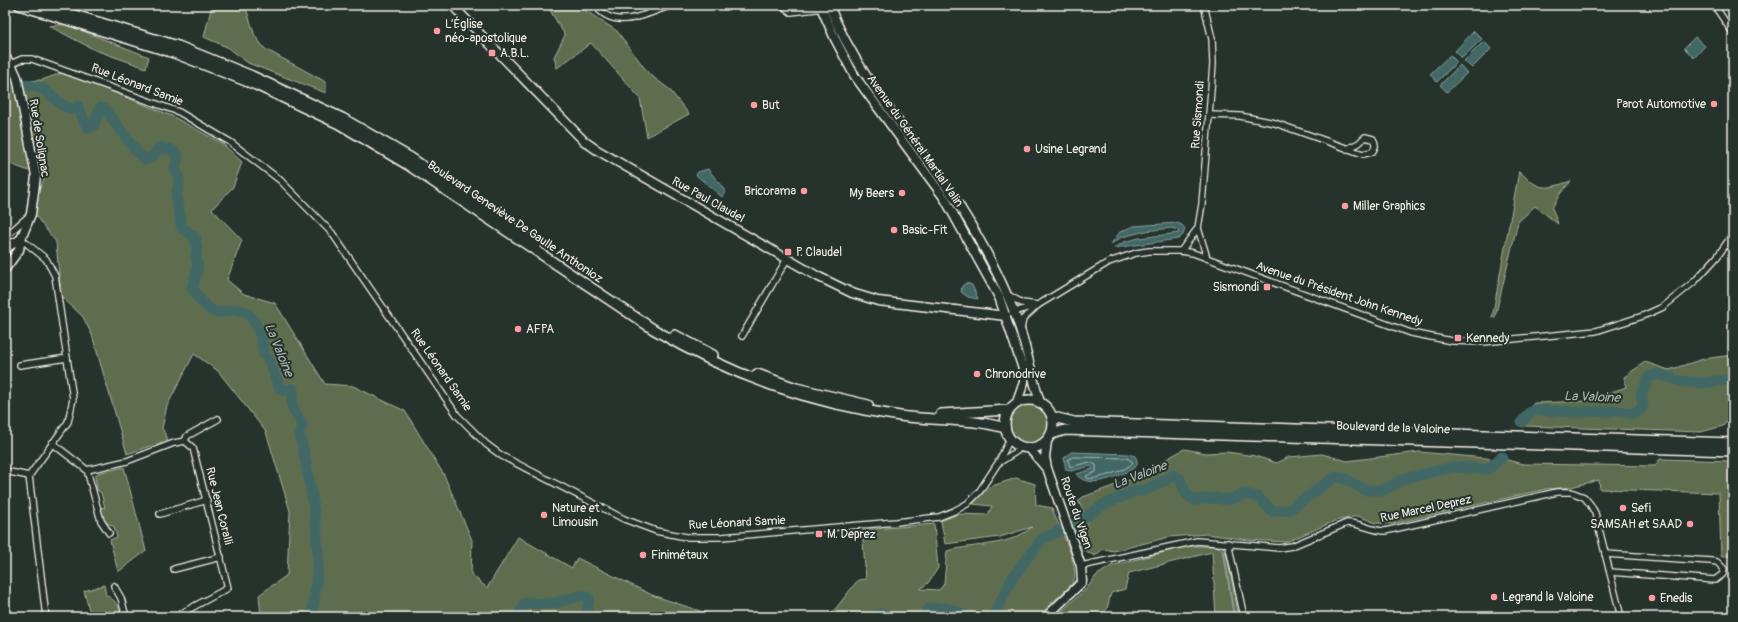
<svg xmlns="http://www.w3.org/2000/svg" width="1738" height="622" font-family="Pangolin,sans-serif">
	<rect width="100%" height="100%" fill="#26332d"/>
	<filter id="ink" filterUnits="userSpaceOnUse"><feTurbulence type="fractalNoise" baseFrequency=".025" numOctaves="2"/><feDisplacementMap in="SourceGraphic" scale="8" xChannelSelector="R" yChannelSelector="G"/><feConvolveMatrix kernelMatrix="1 2 1 2 8 2 1 2 1" color-interpolation-filters="sRGB"/></filter>
	<g filter="url(#ink)">
		<g fill="#5f6d4f" stroke="#aaaf9c">
			<polygon points="212,5 245,5 255,36 265,49 326,82 326,93 248,63 229,48 204,37"/>
			<polygon points="549,5 581,5 583,9 617,31 649,74 669,89 689,114 647,137 640,98 591,43 557,68 554,57 565,35 551,12"/>
			<polygon points="65,24 149,57 146,68 95,50 49,26"/>
			<polygon points="5,72 8,82 42,80 64,72 172,116 223,144 242,162 233,187 212,209 242,240 227,280 244,294 275,303 325,384 353,386 405,411 444,475 472,540 471,574 487,588 518,537 572,568 577,558 652,595 718,617 260,617 261,616 259,595 287,575 290,511 266,432 218,371 194,354 167,406 162,428 168,440 127,454 92,335 83,317 61,296 56,242 30,209 45,177 5,162"/>
			<path d="M1519,171c21,20 25,19 52,10l-11,13 -8,14 6,16 -23,-18 -17,16 -23,95 -3,1z"/>
			<polygon points="1733,355 1733,414 1723,426 1701,432 1524,426 1520,419 1534,403 1586,401 1626,387 1624,377 1645,362 1669,370 1703,359"/>
			<circle cx="1029" cy="424" r="21"/>
			<polygon points="1184,449 1206,453 1226,452 1255,456 1277,463 1289,457 1322,454 1347,461 1419,452 1507,460 1523,464 1655,466 1660,459 1733,461 1733,556 1721,556 1719,493 1600,489 1599,480 1571,487 1546,489 1392,524 1376,523 1358,516 1335,521 1286,542 1248,540 1207,534 1169,537 1114,551 1103,549 1095,556 1082,549 1074,528 1089,522 1078,501 1083,497 1132,479"/>
			<polygon points="124,467 146,551 118,572 110,540 117,537 114,527 104,521 100,507 105,508 101,493 97,490 95,476 98,473"/>
			<path d="M1016,478l19,6 1,21 16,3c5,17 31,60 20,76 -9,13 -25,18 -32,33h-211l29,-37 8,-1 -4,-49 72,-6 4,44 -10,15 -8,6 19,1 5,-6 3,-33c29,-8 60,-3 85,-24l-32,10 -55,7 -4,-23 17,-7 30,1 4,-9 -19,-2 16,-17z"/>
			<polygon points="1188,546 1217,546 1226,552 1239,617 1216,617 1212,552 1129,573 1125,589 1111,593 1107,609 1100,617 1055,617 1088,587 1096,576 1111,566"/>
			<path d="M104,585l2,10c10,6 13,10 16,22h-31l-7,-26z"/>
		</g>
		<g fill="#426766" stroke="#899e9a">
			<polygon points="1474,31 1482,39 1462,58 1455,51"/>
			<polygon points="1695,37 1705,46 1694,58 1684,48"/>
			<polygon points="1484,41 1491,49 1472,68 1464,61"/>
			<polygon points="1450,55 1457,62 1437,82 1430,74"/>
			<polygon points="1460,65 1467,73 1447,92 1440,85"/>
			<polygon points="708,169 726,192 722,197 696,175 698,172"/>
			<polygon points="1177,223 1182,225 1185,229 1183,235 1178,239 1114,248 1124,242 1139,238 1179,233 1178,230 1171,228 1146,231 1122,237 1111,244 1120,232 1133,226"/>
			<polygon points="966,283 972,285 978,299 968,297 961,292 962,286"/>
			<path d="M1071,452l57,2 7,2 2,4v5l-5,4c-15,8 -44,21 -56,5l17,-5 -2,-3 -20,5 -5,-1 -2,-12z"/>
		</g>
		<g fill="none" stroke-linecap="round" stroke-linejoin="round">
			<path stroke="#adbab4" stroke-width="1" d="M1073,457l54,1 6,4c-5,9 -32,15 -42,17l-4,-1 -1,-2 10,-4v-7l-6,-3 -20,5 -2,-7z"/>
			<polyline stroke="#899e9a" stroke-width="2" points="1223,547 1234,617"/>
			<g stroke="#426766" stroke-width="11">
				<path d="M5,84c12,3 22,-2 35,4 12,5 16,16 31,21l7,-3 6,15 5,7 5,-3 6,-17 5,1 31,42 10,9 6,-3 8,-10 12,3 6,5 -3,13c10,19 -1,18 2,34 1,10 5,14 4,25l14,10 2,11 -1,8 2,11 -6,21c6,8 12,20 23,24 7,1 16,-2 22,-2 18,-1 26,31 27,44 10,9 9,24 17,36l12,-1 -1,17 10,19 -2,9c8,40 17,81 18,122 0,20 -4,41 -6,61"/>
				<polyline points="1522,422 1529,413 1535,410 1576,412 1619,411 1633,414 1640,410 1643,405 1641,395 1649,377 1658,374 1680,381 1702,383 1733,379"/>
				<polyline points="518,617 525,603 551,604 583,595 589,598 586,617"/>
				<polyline points="873,617 880,614 890,617"/>
				<path d="M924,617l5,-8c15,-3 24,0 37,8"/>
				<polyline points="993,617 1013,577 1042,539 1077,523 1103,505 1135,491 1146,490 1175,475 1180,479 1186,493 1194,500 1216,498 1228,500 1245,494 1258,497 1272,511 1289,510 1335,477 1343,478 1365,490 1383,490 1406,478 1454,467 1488,469 1502,457"/>
			</g>
			<defs>
				<g id="street">
					<path d="M595,5c19,27 52,9 76,0"/>
					<polyline points="782,5 791,12 824,8"/>
					<polyline points="1714,5 1733,33"/>
					<polyline points="11,64 22,59 32,59 179,112 230,142 280,180 332,233 457,415 486,444 502,456 624,519 656,531 686,537 722,537 896,522 939,517 954,511 967,504 979,492 998,463 1010,439"/>
					<path d="M1209,115l31,1 35,7 88,31 9,-2c4,-5 4,-8 1,-13l-8,-2 -6,6 -12,6"/>
					<polyline points="1198,228 1207,258"/>
					<polyline points="5,237 30,215"/>
					<polyline points="21,239 46,259 55,276 73,399 68,422 29,476 46,617"/>
					<polyline points="1181,251 1198,228 1202,204 1213,64 1212,39 1204,5"/>
					<polyline points="1008,295 1022,303 1038,305"/>
					<polyline points="1012,313 1036,305"/>
					<polyline points="1021,329 1023,319 1038,305 1109,262 1136,253 1149,251 1181,251 1193,253 1411,333 1452,341 1483,342 1596,331 1643,316 1663,307 1695,281 1717,257 1733,234"/>
					<polyline points="742,336 787,259"/>
					<polyline points="20,365 67,358"/>
					<polyline points="185,441 187,436 218,419"/>
					<polyline points="52,443 87,470 101,521 109,533"/>
					<polyline points="1000,462 1017,451 1019,447"/>
					<polyline points="87,470 127,461 174,443 185,441 193,448 228,588 182,613"/>
					<polyline points="5,471 29,476"/>
					<polyline points="160,514 207,500"/>
					<polyline points="1228,543 1244,617"/>
					<polyline points="1605,554 1711,561 1717,562 1724,569 1723,574 1715,580 1610,572"/>
					<path d="M1081,566l116,-25 82,7 13,-2 55,-23c14,0 24,8 38,8l172,-39h14l13,5 6,7 5,9 26,104"/>
					<polyline points="174,569 221,557"/>
					<polyline points="114,586 121,598 126,617"/>
				</g>
				<g id="secondary">
					<polyline points="452,5 584,141 597,150 817,276 852,293 878,301 1006,316"/>
					<polyline points="820,5 835,39 854,75 945,199 978,259 999,297 1024,372 1024,382 1017,402"/>
					<path d="M829,5c29,75 88,135 131,202 20,32 40,69 54,105 12,29 16,60 26,90"/>
					<polyline points="5,57 11,64 17,77 36,176 31,214 21,239 19,250 5,269"/>
					<polyline points="5,251 9,246 21,239"/>
					<polyline points="1030,449 1046,468"/>
					<polyline points="1046,617 1082,582 1081,566 1047,468 1045,457 1047,441"/>
				</g>
				<g id="primary">
					<path d="M19,5l155,48 82,32 83,39 69,41 245,164c78,47 157,74 247,87 35,5 70,2 105,12"/>
					<polyline points="41,5 178,46 252,76 342,118 411,158 537,244"/>
					<polyline points="675,335 713,355"/>
					<polyline points="757,374 796,388 868,405"/>
					<circle cx="1029" cy="424" r="24"/>
					<polyline points="941,414 1009,410"/>
					<polyline points="1053,417 1074,422 1733,443"/>
					<polyline points="1052,434 1065,430 1733,451"/>
				</g>
			</defs>
			<use href="#street" stroke="#f4f1e8" stroke-width="8"/>
			<use href="#secondary" stroke="#f4f1e8" stroke-width="11"/>
			<use href="#primary" stroke="#f4f1e8" stroke-width="12"/>
			<use href="#street" stroke="#26332d" stroke-width="5.5"/>
			<use href="#secondary" stroke="#26332d" stroke-width="8"/>
			<use href="#primary" stroke="#26332d" stroke-width="9"/>
		</g>
	</g>
	<g fill="#ff9aa2" stroke="#26332d" stroke-width="1.5">
		<circle cx="437" cy="31" r="4"/>
		<rect x="488" y="49" width="8" height="8" rx="2"/>
		<circle cx="1714" cy="104" r="4"/>
		<circle cx="754" cy="105" r="4"/>
		<circle cx="1027" cy="149" r="4"/>
		<circle cx="804" cy="191" r="4"/>
		<circle cx="902" cy="193" r="4"/>
		<circle cx="1345" cy="206" r="4"/>
		<circle cx="894" cy="230" r="4"/>
		<rect x="784" y="248" width="8" height="8" rx="2"/>
		<rect x="1263" y="283" width="8" height="8" rx="2"/>
		<circle cx="518" cy="329" r="4"/>
		<rect x="1454" y="334" width="8" height="8" rx="2"/>
		<circle cx="977" cy="374" r="4"/>
		<circle cx="1623" cy="508" r="4"/>
		<circle cx="544" cy="515" r="4"/>
		<circle cx="1690" cy="524" r="4"/>
		<rect x="815" y="530" width="8" height="8" rx="2"/>
		<circle cx="643" cy="555" r="4"/>
		<circle cx="1494" cy="597" r="4"/>
		<circle cx="1652" cy="598" r="4"/>
	</g>
	<g text-anchor="middle" dominant-baseline="central" stroke-width="4" stroke-linejoin="round" paint-order="stroke">
		<g font-size="12" fill="#f4f1e8" stroke="#26332d" text-anchor="start">
			<text x="445" y="24">L’Église<tspan x="445" dy="14">néo-apostolique</tspan></text>
			<text x="500" y="53">A.B.L.</text>
			<text x="1706" y="104" text-anchor="end">Parot Automotive</text>
			<text x="762" y="105">But</text>
			<text x="1035" y="149">Usine Legrand</text>
			<text x="796" y="191" text-anchor="end">Bricorama</text>
			<text x="894" y="193" text-anchor="end">My Beers</text>
			<text x="1353" y="206">Miller Graphics</text>
			<text x="902" y="230">Basic-Fit</text>
			<text x="796" y="252">P. Claudel</text>
			<text x="1259" y="287" text-anchor="end">Sismondi</text>
			<text x="526" y="329">AFPA</text>
			<text x="1466" y="338">Kennedy</text>
			<text x="985" y="374">Chronodrive</text>
			<text x="552" y="508">Nature et<tspan x="552" dy="14">Limousin</tspan></text>
			<text x="1631" y="508">Sefi</text>
			<text x="1682" y="524" text-anchor="end">SAMSAH et SAAD</text>
			<text x="827" y="534">M. Deprez</text>
			<text x="651" y="555">Finimétaux</text>
			<text x="1502" y="597">Legrand la Valoine</text>
			<text x="1660" y="598">Enedis</text>
		</g>
		<g font-size="12" fill="#f4f1e8" stroke="#26332d">
			<text transform="translate(137 85) rotate(21)">Rue Léonard Samie</text>
			<text transform="translate(1198 115) rotate(-86)">Rue Sismondi</text>
			<text transform="translate(39 138) rotate(81)">Rue de Solignac</text>
			<text transform="translate(915 141) rotate(55)">Avenue du Général Martial Valin</text>
			<text transform="translate(708 200) rotate(29)">Rue Paul Claudel</text>
			<text transform="translate(515 222) rotate(34)">Boulevard Geneviève De Gaulle Anthonioz</text>
			<text transform="translate(1339 294) rotate(19)">Avenue du Président John Kennedy</text>
			<text transform="translate(441 370) rotate(55)">Rue Léonard Samie</text>
			<text transform="translate(1393 428) rotate(2)">Boulevard de la Valoine</text>
			<text transform="translate(219 506) rotate(76)">Rue Jean Coralli</text>
			<text transform="translate(1426 509) rotate(-12)">Rue Marcel Deprez</text>
			<text transform="translate(1076 513) rotate(71)">Route du Vigen</text>
			<text transform="translate(737 523) rotate(-3)">Rue Léonard Samie</text>
		</g>
		<g font-size="13" font-style="italic" fill="#adbab4" stroke="#26332d">
			<text transform="translate(279 350) rotate(68)">La Valoine</text>
			<text transform="translate(1592 397) rotate(2)">La Valoine</text>
			<text transform="translate(1140 475) rotate(-21)">La Valoine</text>
		</g>
	</g>
	<rect width="1738" height="622" fill="none" stroke="#26332d" stroke-width="20"/>
	<rect x="10" y="10" width="1718" height="602" fill="none" stroke="#f4f1e8" stroke-width="1.5" filter="url(#ink)"/>
</svg>
